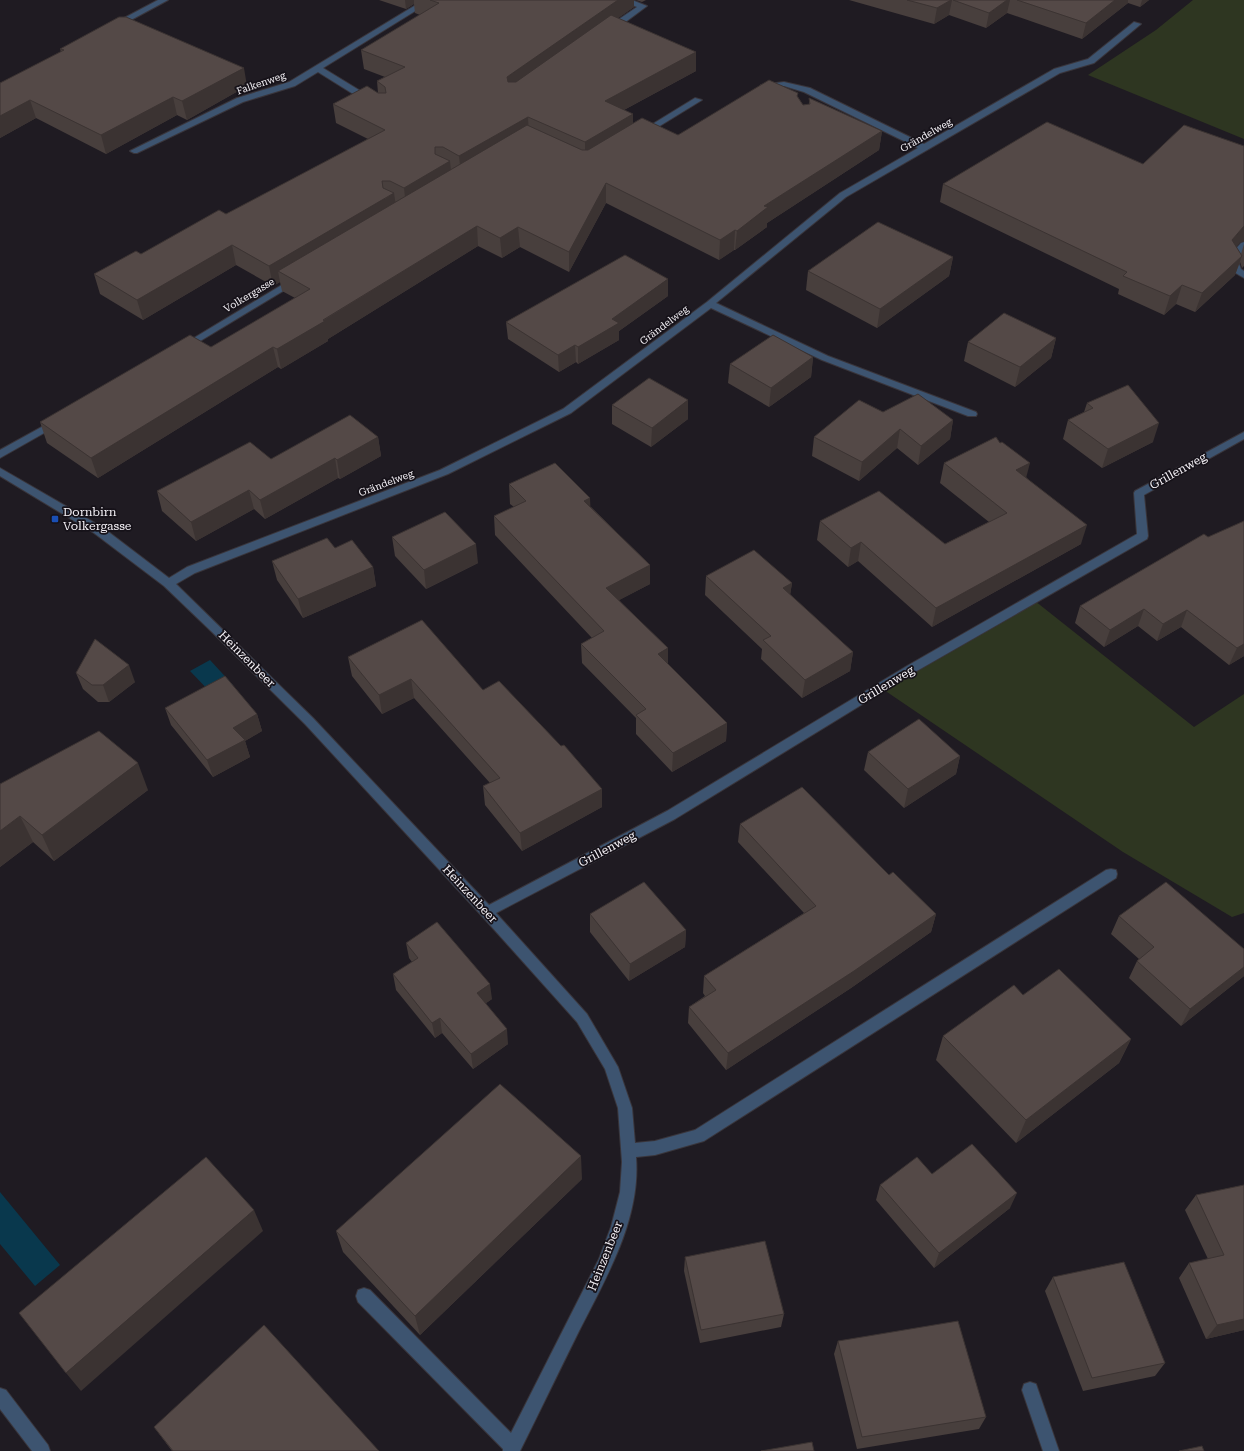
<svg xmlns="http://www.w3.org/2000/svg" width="1244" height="1451" font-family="'Roboto Serif',serif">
	<rect width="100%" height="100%" fill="#1f1b22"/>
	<g fill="#2e3621">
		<polygon points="1193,0 1244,0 1244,139 1088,75 1156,30"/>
		<polygon points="1035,601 1194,727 1244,694 1244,913 1232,917 1123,852 884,690"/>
	</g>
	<g fill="#09384d">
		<polygon points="210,660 233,685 214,696 190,671"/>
		<polygon points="0,1192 60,1265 35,1286 0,1244"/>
	</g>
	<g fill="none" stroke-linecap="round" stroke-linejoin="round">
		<defs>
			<g id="minor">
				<polygon points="158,0 168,0 118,27 111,25"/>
				<polygon points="424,0 433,0 323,68 372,98 372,102 366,102 318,72 295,86 243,102 137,153 134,153 130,151 237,98 289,82"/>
				<polygon points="621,0 632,0 647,6 612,32 606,32 606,28 637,7"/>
				<path d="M1134,22l7,2 -47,39 -34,10 -214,124 -130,106 112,53 148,56 1,2 -1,2h-8l-146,-56 -111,-52 -140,105 -123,61 -253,99 -19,11 137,134 176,187 178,-94 240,-145 230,-132 -3,-41 1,-2 109,-59v7l-100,56 4,41 -1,3 -232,133 -240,147 -179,94 91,101 31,53 14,41 3,35 20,-2 40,-11 411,-260 5,-1 5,1 1,4 -1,4 -412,263 -49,14 -19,2c5,62 -30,121 -57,174 -20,40 -39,80 -59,120h-17v-2l-145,-147 -2,-6 2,-6 6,-2 6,2 141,143 88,-174 12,-32 9,-35 2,-30 -4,-54 -13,-39 -28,-47 -95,-106 -177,-192 -94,-93 -47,-45 -70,-53 -94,-57v-8l102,59 67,51 18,-11 253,-97 123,-61 144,-107 133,-109 78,-45 -114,-56 -20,-6 -20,3h-3v-4l23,-3 26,6 114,56 130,-75 34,-10z"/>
				<polygon points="695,98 702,100 645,135 638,133"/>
				<polygon points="1244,242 1244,251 1237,259 1241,269 1244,271 1244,278 1234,272 1227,259 1241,243"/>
				<polygon points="295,277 298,278 298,282 187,349 181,349 179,347"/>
				<polygon points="56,419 61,422 60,424 0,458 0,450"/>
				<polygon points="1030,1382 1036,1384 1059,1451 1043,1451 1022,1390 1024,1384"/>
				<polygon points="0,1388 6,1390 48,1445 50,1451 32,1451 0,1409"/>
			</g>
		</defs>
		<use href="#minor" stroke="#39353b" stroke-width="2"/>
		<use href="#minor" fill="#3d5470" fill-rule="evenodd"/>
	</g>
	<g fill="#483f3d">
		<polygon points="379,0 634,0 634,7 618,18 696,52 696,71 624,110 633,124 678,135 798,97 803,105 809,104 809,98 882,131 879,150 767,223 767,227 735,250 734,250 719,260 606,203 569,272 520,247 502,258 478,246 328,339 328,341 281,369 278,367 98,478 47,443 40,422 211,347 295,298 282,291 280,282 273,286 236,265 143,320 100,294 94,274 141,254 226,214 368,139 336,123 333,104 378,93 377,81 385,77 364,69 361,50 420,15 415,13 414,4 406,9"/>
		<polygon points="636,0 646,0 642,2"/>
		<polygon points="849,0 1149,0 1140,7 1128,3 1082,39 1007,13 986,28 949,15 934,24"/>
		<polygon points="60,49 247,86 187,120 177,115 106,154 36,118 0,138 0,83 61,52"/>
		<polygon points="1244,146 1244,241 1240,242 1236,247 1241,254 1244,244 1244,266 1242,268 1240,262 1235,275 1195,312 1176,304 1164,315 1118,294 1119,289 940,202 943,184 1143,164"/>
		<polygon points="953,257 949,276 877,328 806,290 808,271"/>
		<polygon points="668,296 619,331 619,340 578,364 576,362 559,372 508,339 506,322"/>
		<polygon points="1056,338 1051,358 1015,387 964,361 968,342"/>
		<polygon points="813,357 811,377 769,407 728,383 730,364"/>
		<polygon points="1087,403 1153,442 1102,468 1063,439 1068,420 1084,412"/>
		<polygon points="612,405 688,419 651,447 612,424"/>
		<polygon points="883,412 953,420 950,439 918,465 897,448 859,481 812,456 814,437"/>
		<polygon points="378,437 381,456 340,479 338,478 265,519 254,509 196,541 162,511 157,491 271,459"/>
		<polygon points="944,463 1026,477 1081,544 932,627 858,561 848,567 817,540 820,521 945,544 989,522 940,483"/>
		<polygon points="509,484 591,507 650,565 650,584 619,600 668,664 727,723 726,741 672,772 636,734 636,718 582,663 581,644 592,638 495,535 494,516 514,507 510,504"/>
		<polygon points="1204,534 1244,656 1229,665 1181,627 1157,641 1138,626 1104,647 1075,623 1080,606"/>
		<polygon points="392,537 478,563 426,589 395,556"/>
		<polygon points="335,548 373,567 376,586 303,618 277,580 272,561"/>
		<polygon points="706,576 792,583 790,595 853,652 850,671 802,698 761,659 762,649 705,595"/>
		<polygon points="348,657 483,690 602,789 602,807 522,851 485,805 483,786 490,783 414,698 382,714 352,676"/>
		<polygon points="76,673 135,682 109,702 98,702 83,689"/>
		<polygon points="165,708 257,714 262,731 245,741 250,757 213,777 171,725"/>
		<polygon points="868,752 960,756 956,774 904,808 864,770"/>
		<polygon points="0,784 148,790 54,861 33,842 0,867"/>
		<polygon points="740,824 889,875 936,914 931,932 851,988 726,1070 688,1023 689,1007 705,996 703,993 704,976 804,913 738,842"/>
		<polygon points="590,914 686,930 685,947 629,981 590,932"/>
		<polygon points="1119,916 1244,949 1244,976 1181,1026 1129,978 1137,961 1139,959 1111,934"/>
		<polygon points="406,943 492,999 486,1003 508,1044 473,1069 442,1033 435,1038 396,990 393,974 412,962 409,958"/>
		<polygon points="1023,995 1131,1039 1119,1063 1016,1143 936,1060 943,1036"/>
		<polygon points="932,1174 1010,1208 934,1268 876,1200 880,1185"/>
		<polygon points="582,1179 420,1335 343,1252 336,1231"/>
		<polygon points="1244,1185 1244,1330 1206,1339 1179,1278 1189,1263 1208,1259 1185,1210 1196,1195"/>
		<polygon points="685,1257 784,1314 781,1327 700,1343 684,1271"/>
		<polygon points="1053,1277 1165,1363 1155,1376 1083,1391 1045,1291"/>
		<polygon points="838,1341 986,1417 979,1429 857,1449 834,1354"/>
		<polygon points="154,1427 379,1451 172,1451"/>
	</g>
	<g fill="#3b3332">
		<polygon points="405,0 414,0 414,4 406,9"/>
		<polygon points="618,0 634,0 634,7 508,96 507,77"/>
		<polygon points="951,0 952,0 949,15 934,24 937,8"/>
		<polygon points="1007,0 1010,0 1007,13 986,28 989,13"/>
		<polygon points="1115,0 1128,0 1128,3 1082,39 1086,23"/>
		<polygon points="1142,0 1149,0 1140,7"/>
		<polygon points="696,52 696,71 605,120 605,101"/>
		<polygon points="244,68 247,86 187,120 182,101"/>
		<polygon points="173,97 177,115 106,154 101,135"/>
		<polygon points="30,100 36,118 0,138 0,116"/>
		<polygon points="633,114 633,133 585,161 585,142"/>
		<polygon points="528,117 529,137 461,175 459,156"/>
		<polygon points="882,131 879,150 767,223 767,227 735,250 737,231 764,206"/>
		<polygon points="450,161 452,180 406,207 404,188"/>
		<polygon points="382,181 385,199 394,193 397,213 278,271 280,282 273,286 269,266"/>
		<polygon points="606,183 606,203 569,272 569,252"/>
		<polygon points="477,226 478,246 328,339 328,341 281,369 277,349"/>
		<polygon points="1244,226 1244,241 1240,242 1226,259 1232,240"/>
		<polygon points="518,227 520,247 502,258 500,238"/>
		<polygon points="735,230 734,250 719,260 720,240"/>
		<polygon points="232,245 236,265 143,320 137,300"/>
		<polygon points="1242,256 1235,275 1195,312 1202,293"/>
		<polygon points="953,257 949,276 877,328 880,309"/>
		<polygon points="668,279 668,296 619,331 619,340 578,364 578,347 612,319"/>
		<polygon points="1182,285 1176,304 1164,315 1170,296"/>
		<polygon points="1056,338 1051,358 1015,387 1020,367"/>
		<polygon points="575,345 576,362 559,372 558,355"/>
		<polygon points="273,347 278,367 98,478 91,458"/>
		<polygon points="813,357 811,377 769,407 771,388"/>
		<polygon points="688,400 688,419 651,447 652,428"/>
		<polygon points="953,420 950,439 918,465 921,446"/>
		<polygon points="1159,423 1153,442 1102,468 1108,449"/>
		<polygon points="900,429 897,448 859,481 862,462"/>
		<polygon points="378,437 381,456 340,479 337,460"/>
		<polygon points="335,458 338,478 265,519 260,500"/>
		<polygon points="1030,463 1025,482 1016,470"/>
		<polygon points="249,490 254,509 196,541 191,522"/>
		<polygon points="590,498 591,518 584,501"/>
		<polygon points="1087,525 1081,544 932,627 936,608"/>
		<polygon points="861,542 858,561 848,567 851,548"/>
		<polygon points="476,544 478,563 426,589 424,570"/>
		<polygon points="650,565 650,584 606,607 606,588"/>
		<polygon points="373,567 376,586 303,618 298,599"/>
		<polygon points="792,583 789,602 783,588"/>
		<polygon points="1144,609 1138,626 1104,647 1110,630"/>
		<polygon points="1187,610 1181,627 1157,641 1163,624"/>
		<polygon points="1244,644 1244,656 1229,665 1237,648"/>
		<polygon points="668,648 668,667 658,654"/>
		<polygon points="853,652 850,671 802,698 805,680"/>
		<polygon points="129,665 135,682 109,702 103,685"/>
		<polygon points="411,679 414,698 382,714 379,695"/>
		<polygon points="257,714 262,731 245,741 250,757 213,777 207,760 233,728"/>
		<polygon points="727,723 726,741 672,772 673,753"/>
		<polygon points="960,756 956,774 904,808 908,789"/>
		<polygon points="138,763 148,790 54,861 42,835"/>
		<polygon points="602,789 602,807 522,851 520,833"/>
		<polygon points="20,816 33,842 0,867 0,831"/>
		<polygon points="936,914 931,932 851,988 726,1070 728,1053"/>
		<polygon points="686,930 685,947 629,981 630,964"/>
		<polygon points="1244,967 1244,976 1181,1026 1190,1009"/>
		<polygon points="490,984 492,999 479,1008 477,993"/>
		<polygon points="440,1018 442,1033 435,1038 432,1023"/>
		<polygon points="507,1029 508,1044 473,1069 471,1054"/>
		<polygon points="1131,1039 1119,1063 1016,1143 1026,1120"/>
		<polygon points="581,1156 582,1179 420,1335 415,1316"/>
		<polygon points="1017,1193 1010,1208 934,1268 939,1253"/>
		<polygon points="254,1210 263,1231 81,1391 66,1373"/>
		<polygon points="1244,1319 1244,1330 1206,1339 1217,1325"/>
	</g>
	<g fill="#544947" stroke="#3b3332">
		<polygon points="430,0 618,0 507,77 508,82 516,82 611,15 696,52 605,101 633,114 585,142 528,117 459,156 443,147 435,147 435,154 450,161 404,188 390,181 382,181 383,188 394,193 269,266 232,245 137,300 94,274 136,251 141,254 219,210 226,214 385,130 333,104 367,86 378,93 386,93 385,87 377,81 405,67 361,50 439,3"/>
		<polygon points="907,0 951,0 937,8"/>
		<polygon points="953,0 1007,0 989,13"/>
		<polygon points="1017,0 1115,0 1086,23"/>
		<polygon points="119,17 126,17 244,68 182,101 173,97 101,135 30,100 0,116 0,83 64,50 60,49"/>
		<polygon points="769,80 798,93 797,96 803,105 810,104 809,98 882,131 764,206 768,207 737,231 735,230 720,240 606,183 569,252 518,227 500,238 477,226 323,320 325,321 277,349 273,347 91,458 40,422 190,335 211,347 310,289 278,271 527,125 582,150 588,150 642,118 678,135"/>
		<polygon points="1047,122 1143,164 1184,125 1244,146 1244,226 1232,240 1242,256 1202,293 1182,285 1170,296 1123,276 1127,272 943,184"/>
		<polygon points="878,222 953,257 880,309 808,271"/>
		<polygon points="625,255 668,279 612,319 619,323 578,347 575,345 558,355 506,322"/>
		<polygon points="1004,313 1056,338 1020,367 968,342"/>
		<polygon points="773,335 813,357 771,388 730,364"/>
		<polygon points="649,378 688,400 652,428 612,405"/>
		<polygon points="1128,385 1159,423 1108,449 1068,420 1093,408 1087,403"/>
		<polygon points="918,394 953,420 921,446 900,429 862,462 814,437 859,400 883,412"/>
		<polygon points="350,415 378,437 337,460 335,458 260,500 249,490 191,522 157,491 250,442 271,459"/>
		<polygon points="996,437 1000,443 1002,442 1030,463 1016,470 1087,525 936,608 861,542 851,548 820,521 879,491 945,544 1007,513 944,463"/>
		<polygon points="555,463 590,498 584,501 650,565 606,588 668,648 658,654 727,723 673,753 636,715 646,709 581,644 604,631 494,516 526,501 509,484"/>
		<polygon points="445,512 476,544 424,570 392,537"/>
		<polygon points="1244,521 1244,644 1237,648 1187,610 1163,624 1144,609 1110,630 1080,606 1204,534 1208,537"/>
		<polygon points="327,538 335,548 352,540 373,567 298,599 272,561"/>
		<polygon points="754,550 792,583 783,588 853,652 805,680 763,640 771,636 706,576"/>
		<polygon points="422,620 483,690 499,681 561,746 564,745 602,789 520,833 483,786 500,778 411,679 379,695 348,657"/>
		<polygon points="95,639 129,665 103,685 92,685 76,673"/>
		<polygon points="225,676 257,714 233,728 245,740 207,760 165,708"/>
		<polygon points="919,719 960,756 908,789 868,752"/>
		<polygon points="99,731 138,763 42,835 20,816 0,831 0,784"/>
		<polygon points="802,787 889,875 893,872 936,914 854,971 728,1053 689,1007 716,990 704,976 816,906 740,824"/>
		<polygon points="644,882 686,930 630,964 590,914"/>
		<polygon points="1166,882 1244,949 1244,967 1190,1009 1137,961 1154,947 1119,916"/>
		<polygon points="437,922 490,984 477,993 507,1029 471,1054 440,1018 432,1023 393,974 418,958 406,943"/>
		<polygon points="1059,969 1131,1039 1026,1120 943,1036 1014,985 1023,995"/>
		<polygon points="500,1084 581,1156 415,1316 336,1231"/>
		<polygon points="972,1144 1017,1193 939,1253 880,1185 917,1157 932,1174"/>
		<polygon points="206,1157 254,1210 66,1373 19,1313"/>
		<polygon points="1244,1185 1244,1319 1217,1325 1189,1263 1224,1255 1196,1195"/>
		<polygon points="765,1241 784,1314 701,1330 685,1257"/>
		<polygon points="1124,1262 1165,1363 1092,1378 1053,1277"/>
		<polygon points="958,1321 986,1417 862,1437 838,1341"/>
		<polygon points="264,1325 379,1451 173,1451 154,1427"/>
		<polygon points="812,1442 814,1451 761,1451"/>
		<polygon points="1202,1446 1204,1451 1179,1451"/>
	</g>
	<rect fill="#1a4fb4" stroke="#161219" stroke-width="1.5" x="51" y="515" width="8" height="8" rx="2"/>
	<g text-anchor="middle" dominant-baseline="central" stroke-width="3.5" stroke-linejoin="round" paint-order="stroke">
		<g font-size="10" fill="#f4f1f6" stroke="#161219">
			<text transform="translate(261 83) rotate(-19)">Falkenweg</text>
			<text transform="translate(926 135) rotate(-30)">Grändelweg</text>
			<text transform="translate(249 295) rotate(-31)">Volkergasse</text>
			<text transform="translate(664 325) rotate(-37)">Grändelweg</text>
			<text transform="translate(386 483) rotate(-21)">Grändelweg</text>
		</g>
		<g font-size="12" fill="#f4f1f6" stroke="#161219">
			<text transform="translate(1178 471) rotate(-29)">Grillenweg</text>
			<text transform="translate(247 659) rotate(45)">Heinzenbeer</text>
			<text transform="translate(886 685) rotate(-31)">Grillenweg</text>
			<text transform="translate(607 849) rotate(-28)">Grillenweg</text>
			<text transform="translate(470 894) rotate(47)">Heinzenbeer</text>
			<text transform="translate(605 1256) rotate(-68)">Heinzenbeer</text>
		</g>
		<g font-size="12" fill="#f4f1f6" stroke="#161219" text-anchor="start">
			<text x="63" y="512">Dornbirn<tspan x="63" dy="14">Volkergasse</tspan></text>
		</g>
	</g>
</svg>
